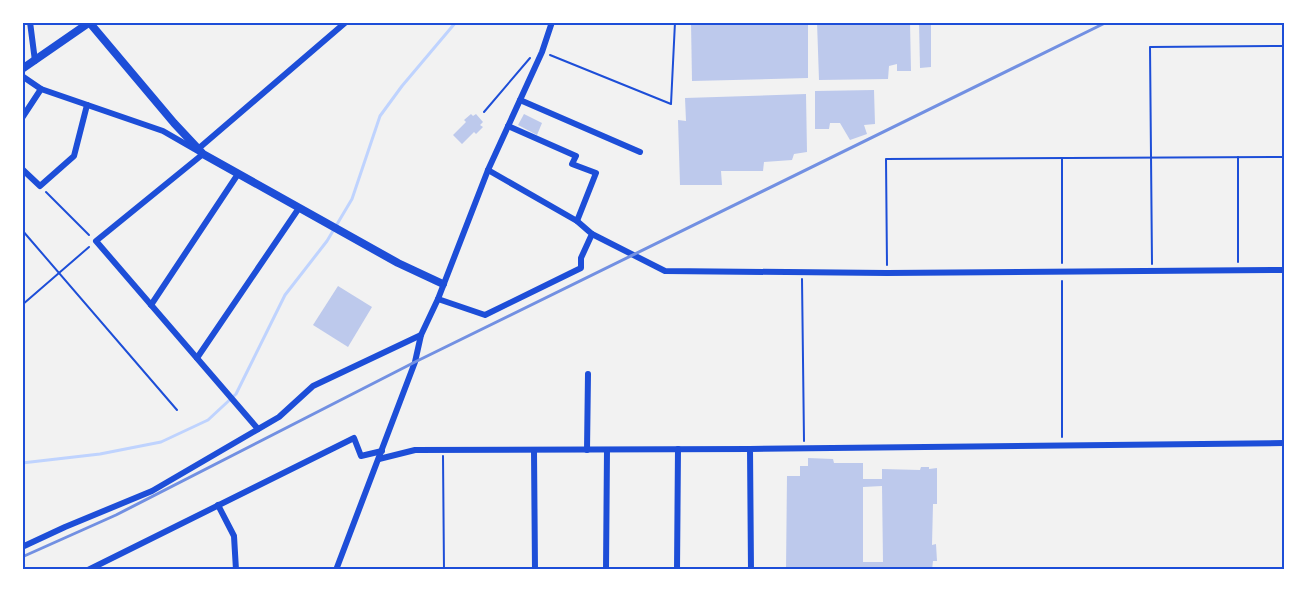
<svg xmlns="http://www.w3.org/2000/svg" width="1307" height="592" font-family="Helvetica,sans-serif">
	<rect width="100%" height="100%" fill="#f2f2f2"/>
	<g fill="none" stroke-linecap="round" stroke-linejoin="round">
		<g stroke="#bfd3fe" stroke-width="3">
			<polyline points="22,463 100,454 161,442 208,420 236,394 285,295 327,241 352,199 380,116 402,86 456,22"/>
			<polyline points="1282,570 1284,566"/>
		</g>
	</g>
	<g fill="#bdc9ec" fill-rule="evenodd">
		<polygon points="691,22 808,22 808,78 692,81"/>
		<polygon points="817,22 910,22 911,71 897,71 897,64 889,66 888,79 819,80"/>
		<polygon points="919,22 931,22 931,67 920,68"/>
		<polygon points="874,90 875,124 864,125 867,134 850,140 840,123 830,123 829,129 815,129 815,91"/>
		<polygon points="806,94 807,152 794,154 792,160 764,162 763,171 721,171 722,185 680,185 678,120 686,121 685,98"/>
		<polygon points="471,114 473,116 476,114 483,122 480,125 483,127 476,134 474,132 462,144 453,135 466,122 464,120"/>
		<polygon points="524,114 542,123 537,135 518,125"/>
		<polygon points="338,286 372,307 348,347 313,325"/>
		<path d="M808,458l25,1 1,4h29v16h19v-10l38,1 1,-3h8v2l8,-1v36h-4l-1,41 4,-1 1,17h-4l-1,9h-146l1,-94h13v-10h8zM882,486l1,76h-20v-75z"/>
	</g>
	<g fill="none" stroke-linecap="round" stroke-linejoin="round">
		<g stroke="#1d4ed8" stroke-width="2">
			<polyline points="550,55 671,104 675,22"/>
			<polyline points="484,112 530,58"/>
			<polyline points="1238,157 1238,262"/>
			<polyline points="1062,158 1062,263"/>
			<polyline points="46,192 89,235"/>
			<polyline points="22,230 177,410"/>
			<polyline points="1152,264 1150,47 1284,46"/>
			<polyline points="887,265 886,159 1284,157"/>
			<polyline points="802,279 804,441"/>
			<polyline points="22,305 89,247"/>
			<polyline points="1062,437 1062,281"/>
			<polyline points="443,456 444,570"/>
		</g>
		<g stroke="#1d4ed8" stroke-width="6">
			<polyline points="30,22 35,61"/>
			<polyline points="22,76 41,89 163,131 203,154 96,241 258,429"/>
			<polyline points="520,100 640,152"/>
			<polyline points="22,118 41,89"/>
			<polyline points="198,149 346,22"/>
			<polyline points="22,169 40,186 74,156 87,105"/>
			<polyline points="488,170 577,221 596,173 572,164 576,156 508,126"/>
			<polyline points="592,234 665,271 887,273 1284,270"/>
			<polyline points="438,299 485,315 581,268 581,258 592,234 577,221"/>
			<polyline points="151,305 238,174"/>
			<polyline points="197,358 299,208"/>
			<polyline points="587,450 588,374"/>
			<polyline points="534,451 535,570"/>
			<polyline points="379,459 415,450 750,449"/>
			<polyline points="218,505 234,536 236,570"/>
			<polyline points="22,547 65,527 152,491 279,417 313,386 421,335"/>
			<polyline points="88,570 354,438 361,456 382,451"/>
			<polyline points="336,570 415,362 421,335 438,299 488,170 542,52 552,22"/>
			<polyline points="606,570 607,450"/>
			<polyline points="677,570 678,449"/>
			<polyline points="751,570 750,449 1284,443"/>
		</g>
		<g stroke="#1d4ed8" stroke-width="8">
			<polyline points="89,22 174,123 203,154 398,263 443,284"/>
			<polyline points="22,69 90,22"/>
		</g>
		<polyline stroke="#7290e2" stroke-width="3" points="22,557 116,515 415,362 1107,22"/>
	</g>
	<rect width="1307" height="592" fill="none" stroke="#ffffff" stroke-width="48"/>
	<rect x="24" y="24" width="1259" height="544" fill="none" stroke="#1d4ed8" stroke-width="2"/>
</svg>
